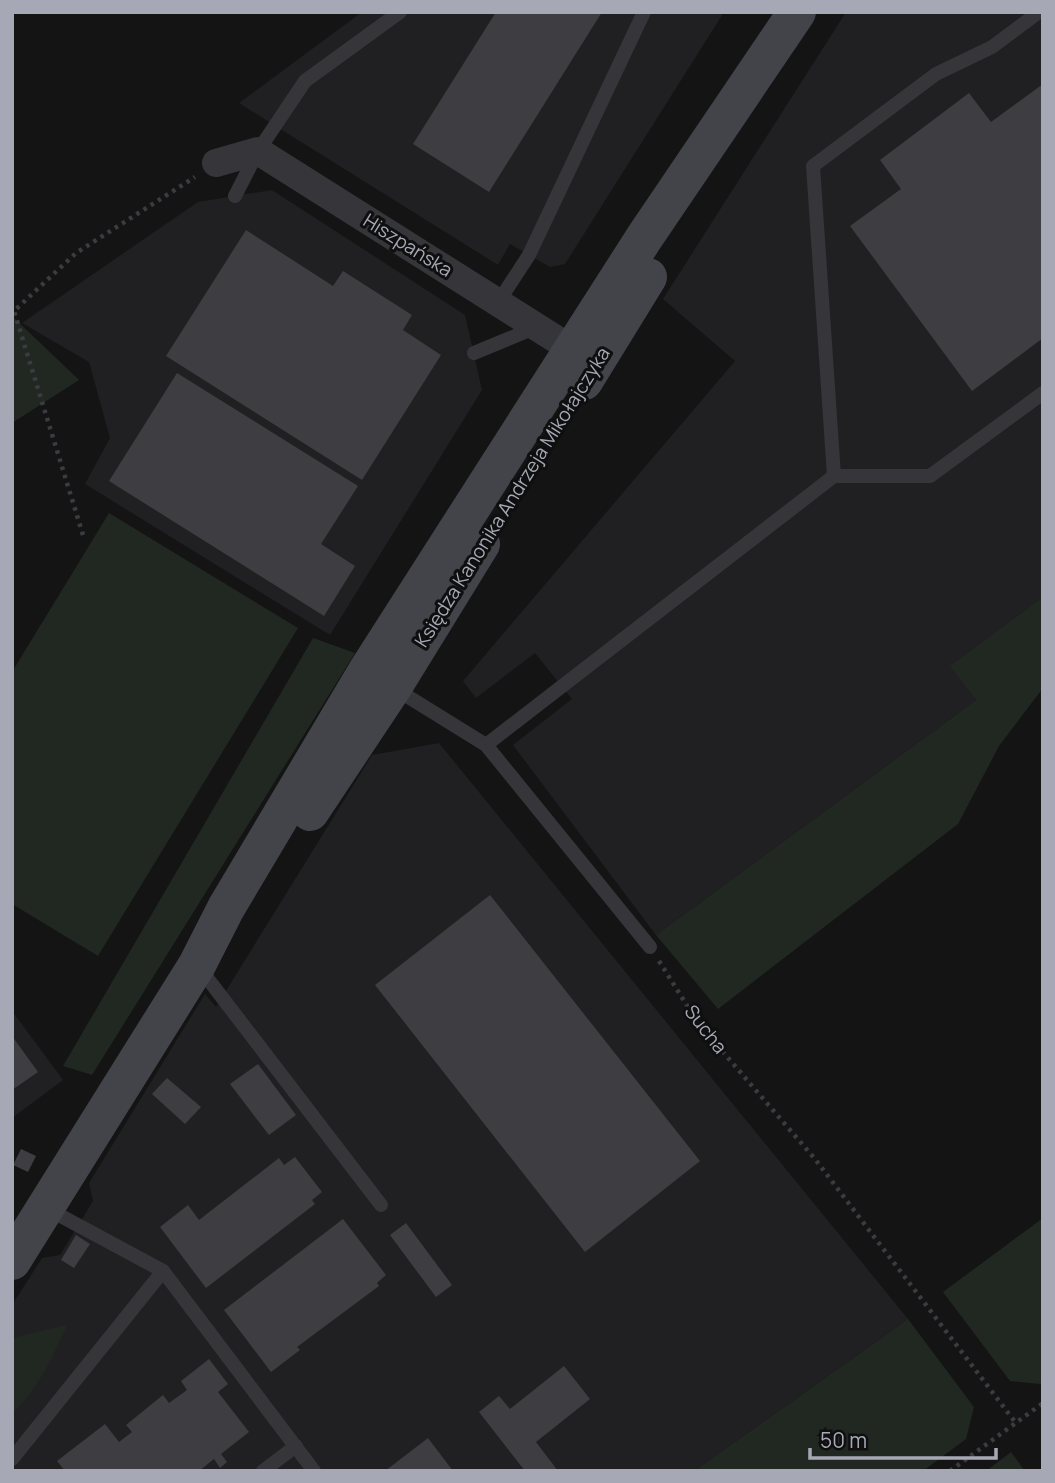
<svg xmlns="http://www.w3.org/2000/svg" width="1055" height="1483" font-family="Manrope,sans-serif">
	<rect width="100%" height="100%" fill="#141415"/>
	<g fill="#202022">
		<polygon points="362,12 724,12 565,264 550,267 510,244 498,265 239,103"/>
		<polygon points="846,12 1043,12 1043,597 951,666 976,700 656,935 513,745 572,699 535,653 476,698 463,681 735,361 663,299"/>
		<polygon points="272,190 465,315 482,390 330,635 85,484 110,438 89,362 22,323 198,202"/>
		<polygon points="439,743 908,1319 694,1471 12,1471 12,1305 42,1258 60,1255 93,1201 89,1183 205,994 216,1007 372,755"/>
		<polygon points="12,1011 63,1080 12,1118"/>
	</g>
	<g fill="#202821">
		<polygon points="12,316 79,380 12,423"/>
		<polygon points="109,513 298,628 98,956 12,904 12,672"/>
		<polygon points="1043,597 1043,688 999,746 958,824 718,1009 656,935 976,700 950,666"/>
		<polygon points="313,638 355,653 92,1075 63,1066"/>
		<polygon points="1043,1218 1043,1382 1040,1384 1010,1381 943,1292"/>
		<polygon points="908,1319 974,1407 966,1439 923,1471 694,1471"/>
		<path d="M67,1325c-15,34 -29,63 -55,89v-76z"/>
		<polygon points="1011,1452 1025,1471 986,1471"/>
	</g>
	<g fill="#3e3e42">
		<polygon points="496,12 602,12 489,192 413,144"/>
		<polygon points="1043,84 1043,338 972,391 850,226 901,189 880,160 969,93 991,122"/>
		<polygon points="246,230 333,286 343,271 412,315 403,330 441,355 362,480 166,356"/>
		<polygon points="177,373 358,486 321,544 355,566 324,616 109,481"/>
		<polygon points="490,895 700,1161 585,1252 375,985"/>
		<polygon points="12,1036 38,1072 12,1090"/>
		<polygon points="258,1064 296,1115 269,1135 230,1084"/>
		<polygon points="167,1078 201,1107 185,1124 152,1094"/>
		<polygon points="21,1149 36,1156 28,1172 13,1165"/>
		<polygon points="295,1157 322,1192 312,1200 315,1204 206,1288 160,1227 188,1205 199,1220 279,1158 284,1165"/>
		<polygon points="343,1219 386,1275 377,1283 379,1286 297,1347 300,1350 271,1372 224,1310"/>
		<polygon points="406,1223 452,1285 436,1297 390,1235"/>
		<polygon points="76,1235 90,1244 74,1268 61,1260"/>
		<polygon points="209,1359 228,1384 218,1392 249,1432 221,1454 227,1462 220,1468 214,1459 199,1471 65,1471 57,1461 105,1424 119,1442 132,1432 126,1425 163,1395 169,1403 187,1390 181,1381"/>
		<polygon points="564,1366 590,1399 536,1442 558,1471 525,1471 479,1412 499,1396 510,1409"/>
		<polygon points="428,1438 453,1471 385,1471"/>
	</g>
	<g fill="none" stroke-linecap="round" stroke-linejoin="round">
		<g stroke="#3b3c41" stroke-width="4.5" stroke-dasharray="3.5 5" stroke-linecap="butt">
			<polyline points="83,535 14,311 76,253 195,177"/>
			<polyline points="659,961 698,1023 815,1159 1015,1422"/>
			<polyline points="950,1471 1043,1403"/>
		</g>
		<g stroke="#35353a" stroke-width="14">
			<polyline points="235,196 258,151 305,81 400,12"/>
			<polyline points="499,301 529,255 644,12"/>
			<polyline points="474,353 537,327"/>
			<polyline points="834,476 813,166 936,74 992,47 1039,12"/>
			<polyline points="394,688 486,745 650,947"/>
			<polyline points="486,745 834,476 930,476 1043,393"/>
			<polyline points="198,966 381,1205"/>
			<polyline points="46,1208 163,1271 314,1471"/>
			<polyline points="12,1459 163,1271"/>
			<polyline points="263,1471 296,1446"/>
		</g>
		<polyline stroke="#35353a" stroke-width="28" points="216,163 258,151 589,360"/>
		<g stroke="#43444a" stroke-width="38">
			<polyline points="584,381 648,277"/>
			<polyline points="310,812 393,687 481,544"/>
			<polyline points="12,1261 197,965 226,908 367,671 644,238 797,12"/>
		</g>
	</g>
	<g text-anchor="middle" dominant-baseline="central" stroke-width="6" stroke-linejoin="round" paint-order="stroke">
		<g font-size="19" fill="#a6a9b5" stroke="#0f0f10">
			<text transform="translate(408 245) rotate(32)">Hiszpańska</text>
			<text transform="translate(512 497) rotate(-58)">Księdza Kanonika Andrzeja Mikołajczyka</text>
			<text transform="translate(706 1029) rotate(52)">Sucha</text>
		</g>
	</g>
	<rect width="1055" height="1483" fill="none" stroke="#a6a9b5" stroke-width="28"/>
	<path d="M810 1448v10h186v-10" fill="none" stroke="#a6a9b5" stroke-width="3.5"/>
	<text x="820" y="1448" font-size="21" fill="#a6a9b5" stroke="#0f0f10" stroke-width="5" paint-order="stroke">50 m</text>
</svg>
